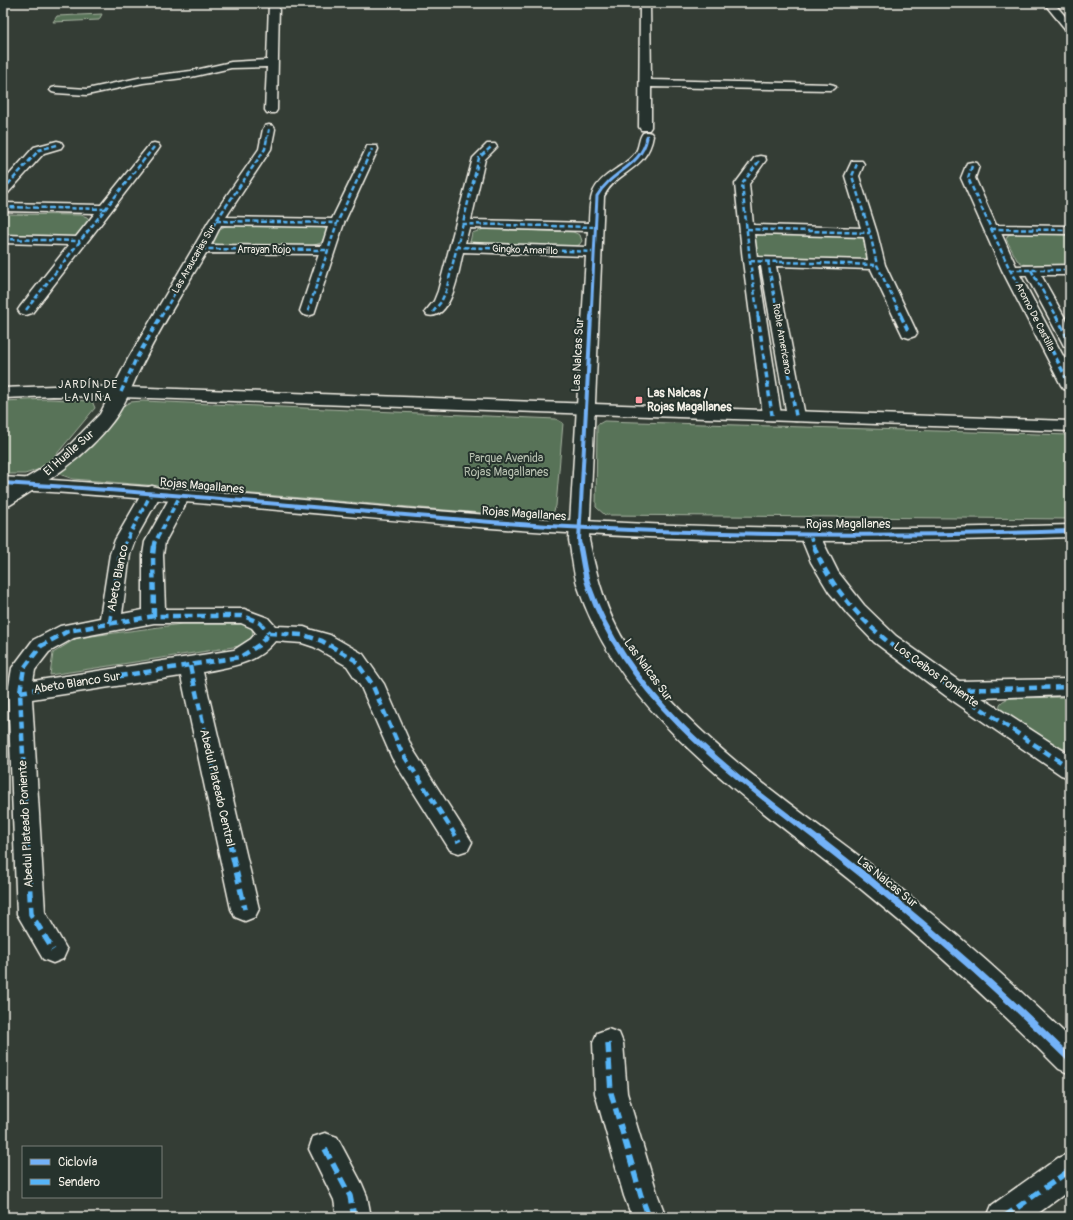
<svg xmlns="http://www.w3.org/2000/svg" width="1073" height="1220" font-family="Pangolin,sans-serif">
	<rect width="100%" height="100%" fill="#343d35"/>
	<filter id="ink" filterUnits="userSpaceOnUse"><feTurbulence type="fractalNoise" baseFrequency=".025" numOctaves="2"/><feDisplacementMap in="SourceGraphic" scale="8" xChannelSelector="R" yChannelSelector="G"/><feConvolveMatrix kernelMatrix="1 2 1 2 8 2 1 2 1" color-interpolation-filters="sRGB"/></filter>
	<g filter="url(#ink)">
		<g fill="#597359" stroke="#a6b2a0">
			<polygon points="102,14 99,20 53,22 57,16"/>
			<polygon points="3,214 81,215 87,217 89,220 79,235 73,238 3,240"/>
			<path d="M228,225l94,2 5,3v3l-6,10 -13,4 -87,-2 -9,-2c2,-9 7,-15 16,-18z"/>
			<polygon points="484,229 573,232 580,235 582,241 579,245 568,248 481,245 470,242 472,233"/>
			<polygon points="759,233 860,236 866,239 869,260 763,258 755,255 752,237"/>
			<polygon points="1016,233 1070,235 1070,267 1034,266 1023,264 1017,260 1006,239 1008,235"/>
			<polygon points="49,399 92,401 95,408 46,467 25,474 3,474 3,401"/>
			<polygon points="143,401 556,419 563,423 556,506 553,513 541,518 73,479 59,474 101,435 123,406 130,402"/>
			<polygon points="604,421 1070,435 1070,519 605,515 596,507 597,425"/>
			<polygon points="182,624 252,624 253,644 50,675 53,653 77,638"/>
			<path d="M1070,697v53c-22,-3 -49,-24 -68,-36 -6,-10 0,-14 9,-16z"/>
		</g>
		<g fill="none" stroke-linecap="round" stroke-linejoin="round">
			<defs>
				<g id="street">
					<polygon points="269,3 279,3 277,110 275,113 267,113 265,110 267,67 231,68 191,77 143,83 87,95 56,93 52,92 50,90 52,88 56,87 87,89 143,77 191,71 231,62 267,60"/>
					<polygon points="640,3 650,3 651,80 830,84 834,85 836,87 834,89 830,90 651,87 651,127 649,130 641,130 639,127"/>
					<polygon points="1044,3 1054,3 1070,22 1070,31 1066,30"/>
					<path d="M269,125l4,1 2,3 -4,20 -45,68 106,2 34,-70 1,-3h10l1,3 -34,74 -30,91 -6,2 -6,-2 -2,-3 19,-57 -113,-1c-21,35 -43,70 -61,106 -11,20 -18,44 -32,62 -28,37 -65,60 -103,84l-7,2v-15l35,-21 24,-18 38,-39 28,-55 81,-138 50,-72 4,-20 2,-3zM221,225l107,2 -6,19 -111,-1z"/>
					<path d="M647,132l4,1 2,3c-6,35 -35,33 -49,60l-15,344c7,31 13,59 28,88 10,20 24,38 39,55 63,75 147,129 224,189 66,52 130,108 190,166v36l-11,-5c-63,-63 -128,-123 -197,-179 -104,-85 -239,-168 -284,-303 -5,-15 -6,-32 -9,-47l17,-284 -123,-4c-4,17 -11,70 -36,63l-2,-3 9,-11 4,-10 35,-133 14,-14h8l2,3 -12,12 -14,61 118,3c1,-29 2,-38 27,-54 7,-5 14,-9 19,-16 5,-6 3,-14 8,-20zM469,228l119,3 -1,16 -122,-4z"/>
					<polygon points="57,141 61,142 63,145 61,148 44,153 8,193 3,194 3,182 34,147"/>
					<polygon points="154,143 158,144 160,147 158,150 32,313 26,315 20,313 18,310 20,307 69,245 3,243 3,235 76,237 95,213 3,211 3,203 101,205 150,144"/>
					<path d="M760,156l5,1 1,3 -17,24 4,41 108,3 -16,-52 7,-15h10l2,3 -5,12 18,57 8,32 32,68 -2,3 -6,2 -6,-2 -32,-67 -95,-3 29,150 -3,4 -6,1 -6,-1 -3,-4 -26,-150h-3l23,149 -3,4 -6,1 -6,-1 -3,-4 -20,-154 -8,-77 20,-27zM754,234l110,3 4,23 -111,-3z"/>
					<polygon points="972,162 977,163 979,166 975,178 996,225 1070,226 1070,234 1001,233 1016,266 1070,265 1070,275 1041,275 1070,327 1070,347 1064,346 1062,342 1026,275 1020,275 1070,369 1070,390 1064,389 1061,385 1002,270 961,178 967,163"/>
					<path d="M152,486l7,2 3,4 -27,48 -5,14 -8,60 21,-4v-55l2,-13 29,-52 7,-2 7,2 3,4 -26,48 -2,13 2,54h79l24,9 7,8 29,1 8,3 18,5 33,19 21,30 28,64 60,94 -4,8 -9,3 -9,-3 -58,-92 -31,-71 -14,-21 -33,-19 -12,-4 -27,-2c-20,24 -43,25 -72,31l56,237 -4,8 -10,4 -10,-4 -4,-8 -50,-233 -149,23 13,213 22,38 -4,9 -10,4 -10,-4 -26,-45 -9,-222 4,-24 21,-28 27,-14 40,-8 10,-64 5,-14 30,-52zM154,623h87l11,5 4,5 -5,6 -17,11 -201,31 2,-11 14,-18 25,-14z"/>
					<polygon points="810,529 817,530 838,572 864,605 896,636 959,681 1070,679 1070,695 982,698 1070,755 1070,778 1061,775 946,696 874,642 848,615 829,592 811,562 800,535 803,530"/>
					<polygon points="608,1029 619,1033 623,1043 627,1093 658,1196 666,1217 632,1217 624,1196 595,1093 593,1043 597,1033"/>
					<polygon points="325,1133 337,1137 362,1184 367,1196 371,1217 337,1217 334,1200 309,1149 313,1137"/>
					<polygon points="1070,1153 1070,1190 1033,1217 987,1217 992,1205 1058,1158"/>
				</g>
				<g id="secondary">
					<polygon points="53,386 121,387 1070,421 1070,431 121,397 53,396 3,398 3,388"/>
					<path d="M3,477c182,10 364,31 546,42 174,11 347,11 521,6v12c-174,6 -347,6 -521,-5 -182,-12 -364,-33 -546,-43z"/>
				</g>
			</defs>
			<use href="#street" stroke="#f4f1e8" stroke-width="3"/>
			<use href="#secondary" stroke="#f4f1e8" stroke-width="3"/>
			<use href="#street" fill="#26332d" fill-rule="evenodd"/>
			<use href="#secondary" fill="#26332d" fill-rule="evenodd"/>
			<polyline stroke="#56b5f8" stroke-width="2" stroke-dasharray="4 2" stroke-linecap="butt" points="267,139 269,129"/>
			<g stroke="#56b5f8" stroke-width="2.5" stroke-dasharray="5 2.5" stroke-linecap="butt">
				<polyline points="857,164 852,176 870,233 877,265 902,317"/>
				<polyline points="972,166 968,178 1010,270 1035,317"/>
				<polyline points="3,190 39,150 57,145"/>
				<polyline points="3,207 105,209"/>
				<polyline points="216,221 337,223"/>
				<polyline points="462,224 595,227"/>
				<polyline points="747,229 870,233"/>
				<polyline points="991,229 1070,230"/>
				<polyline points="3,239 80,241"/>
				<polyline points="456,247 594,252"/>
				<polyline points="201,249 327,250"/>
				<polyline points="750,261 877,265"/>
				<polyline points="768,261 778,317"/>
				<polyline points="1010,270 1070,270"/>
				<polyline points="1031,270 1057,317"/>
				<polyline points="26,310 154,147"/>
				<polyline points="308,311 337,223 372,149"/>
				<polyline points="433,312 441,302 446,291 479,158 491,147"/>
				<polyline points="161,317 216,221 265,149 267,138"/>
				<polyline points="758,317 750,261 742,184 760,160"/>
			</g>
			<g stroke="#56b5f8" stroke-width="3.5" stroke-dasharray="6 3.5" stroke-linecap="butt">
				<polyline points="758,316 772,415"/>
				<polyline points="778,316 796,416"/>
				<polyline points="901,316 909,333"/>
				<polyline points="1034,316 1070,385"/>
				<polyline points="1056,316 1070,342"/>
				<polyline points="121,392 136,359 161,316"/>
				<polyline points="810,535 814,547"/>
				<polyline points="123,547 152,492"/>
				<polyline points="154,547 155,542 181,494"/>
			</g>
			<g stroke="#56b5f8" stroke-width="4.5" stroke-dasharray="8 4.5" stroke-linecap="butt">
				<path d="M814,546c13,36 44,71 73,95 14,12 30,22 45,33 45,33 91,63 138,94"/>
				<polyline points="154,616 153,555 154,546"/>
				<polyline points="110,623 120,554 123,546"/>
				<polyline points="269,633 304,635 322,641 355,660 372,684 401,751 459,841"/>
				<polyline points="190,666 230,841"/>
				<polyline points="954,690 1070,687"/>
				<polyline points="20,692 240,657 259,645 269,633"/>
				<polyline points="27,841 20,692 24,668 41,646 68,631 154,616 244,616 260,623 269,633"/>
			</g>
			<g stroke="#56b5f8" stroke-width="5.5" stroke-dasharray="11 5.5" stroke-linecap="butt">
				<polyline points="27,840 31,914 53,950"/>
				<polyline points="229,840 245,909"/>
				<polyline points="458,840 459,842"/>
				<polyline points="608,1043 611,1093 641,1196 649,1217"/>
				<polyline points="325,1149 350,1196 354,1217"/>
				<polyline points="1004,1217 1070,1170"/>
			</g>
			<defs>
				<polyline id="cycleway-far4" points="646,139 647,136"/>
				<path id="cycleway-far3" d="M591,317l6,-121c14,-25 44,-29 50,-58"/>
				<g id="cycleway-far2">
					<path d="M3,483c182,10 364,31 546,43 174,10 347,11 521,5"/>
					<polyline points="580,547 579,540 591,316"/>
				</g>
				<path id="cycleway-far1" d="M580,546c3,13 4,28 9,41 39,112 141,185 231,254"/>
				<path id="cycleway" d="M819,840c88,68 172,141 251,219"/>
			</defs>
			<use href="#cycleway-far4" stroke="#26332d" stroke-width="4"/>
			<use href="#cycleway-far3" stroke="#26332d" stroke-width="4.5"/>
			<use href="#cycleway-far2" stroke="#26332d" stroke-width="6"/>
			<use href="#cycleway-far1" stroke="#26332d" stroke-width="8"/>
			<use href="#cycleway" stroke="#26332d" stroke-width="10"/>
			<use href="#cycleway-far4" stroke="#73b2f8" stroke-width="2.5"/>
			<use href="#cycleway-far3" stroke="#73b2f8" stroke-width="3"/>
			<use href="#cycleway-far2" stroke="#73b2f8" stroke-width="4"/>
			<use href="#cycleway-far1" stroke="#73b2f8" stroke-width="5.5"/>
			<use href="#cycleway" stroke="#73b2f8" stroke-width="7"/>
		</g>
	</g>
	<rect fill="#ff9aa2" stroke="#26332d" stroke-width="1.5" x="635" y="396" width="8" height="8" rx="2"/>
	<g text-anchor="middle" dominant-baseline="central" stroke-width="4" stroke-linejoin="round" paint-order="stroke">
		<g font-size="10" fill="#f4f1e8" stroke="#26332d">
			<text x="264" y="250">Arrayan Rojo</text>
			<text transform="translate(525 250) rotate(2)">Gingko Amarillo</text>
			<text transform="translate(194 259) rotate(-60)">Las Araucarias Sur</text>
			<text transform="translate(1035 317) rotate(63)">Aromo De Castilla</text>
			<text transform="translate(782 339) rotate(80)">Roble Americano</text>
		</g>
		<g font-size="11" letter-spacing="1" fill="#f4f1e8" stroke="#26332d">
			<text x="88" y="384">JARDÍN DE<tspan x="88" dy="13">LA VIÑA</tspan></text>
		</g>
		<g font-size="12" fill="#f4f1e8" stroke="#26332d">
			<text transform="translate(578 355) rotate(-87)">Las Nalcas Sur</text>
			<text transform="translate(69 453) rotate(-41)">El Hualle Sur</text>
			<text transform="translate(202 486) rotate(5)">Rojas Magallanes</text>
			<text transform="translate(524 514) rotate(4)">Rojas Magallanes</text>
			<text x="848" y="524">Rojas Magallanes</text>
			<text transform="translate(118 578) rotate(-79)">Abeto Blanco</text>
			<text transform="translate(648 670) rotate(54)">Las Nalcas Sur</text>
			<text transform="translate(936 675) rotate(36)">Los Ceibos Poniente</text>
			<text transform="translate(77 683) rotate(-9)">Abeto Blanco Sur</text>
			<text transform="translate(217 788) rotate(77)">Abedul Plateado Central</text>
			<text transform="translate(26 824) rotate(-93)">Abedul Plateado Poniente</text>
			<text transform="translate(887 882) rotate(39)">Las Nalcas Sur</text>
		</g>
		<g font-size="12" font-weight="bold" fill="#f4f1e8" stroke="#26332d" text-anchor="start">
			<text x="647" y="393">Las Nalcas /<tspan x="647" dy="14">Rojas Magallanes</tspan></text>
		</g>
		<g font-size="12" fill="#b6bfaf" stroke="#26332d">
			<text x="506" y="458">Parque Avenida<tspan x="506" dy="14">Rojas Magallanes</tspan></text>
		</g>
	</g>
	<rect width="1073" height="1220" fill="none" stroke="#26332d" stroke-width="16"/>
	<rect x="8" y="8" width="1057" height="1204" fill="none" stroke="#f4f1e8" stroke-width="1.5" filter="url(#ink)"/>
	<rect x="22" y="1146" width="140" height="52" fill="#26332d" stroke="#787f78"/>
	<rect x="30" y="1159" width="20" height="6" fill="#73b2f8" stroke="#787f78"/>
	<text x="58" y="1166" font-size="12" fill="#f4f1e8">Ciclovía</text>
	<rect x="30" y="1179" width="20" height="6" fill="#56b5f8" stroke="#787f78"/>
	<text x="58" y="1186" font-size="12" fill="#f4f1e8">Sendero</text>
</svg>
